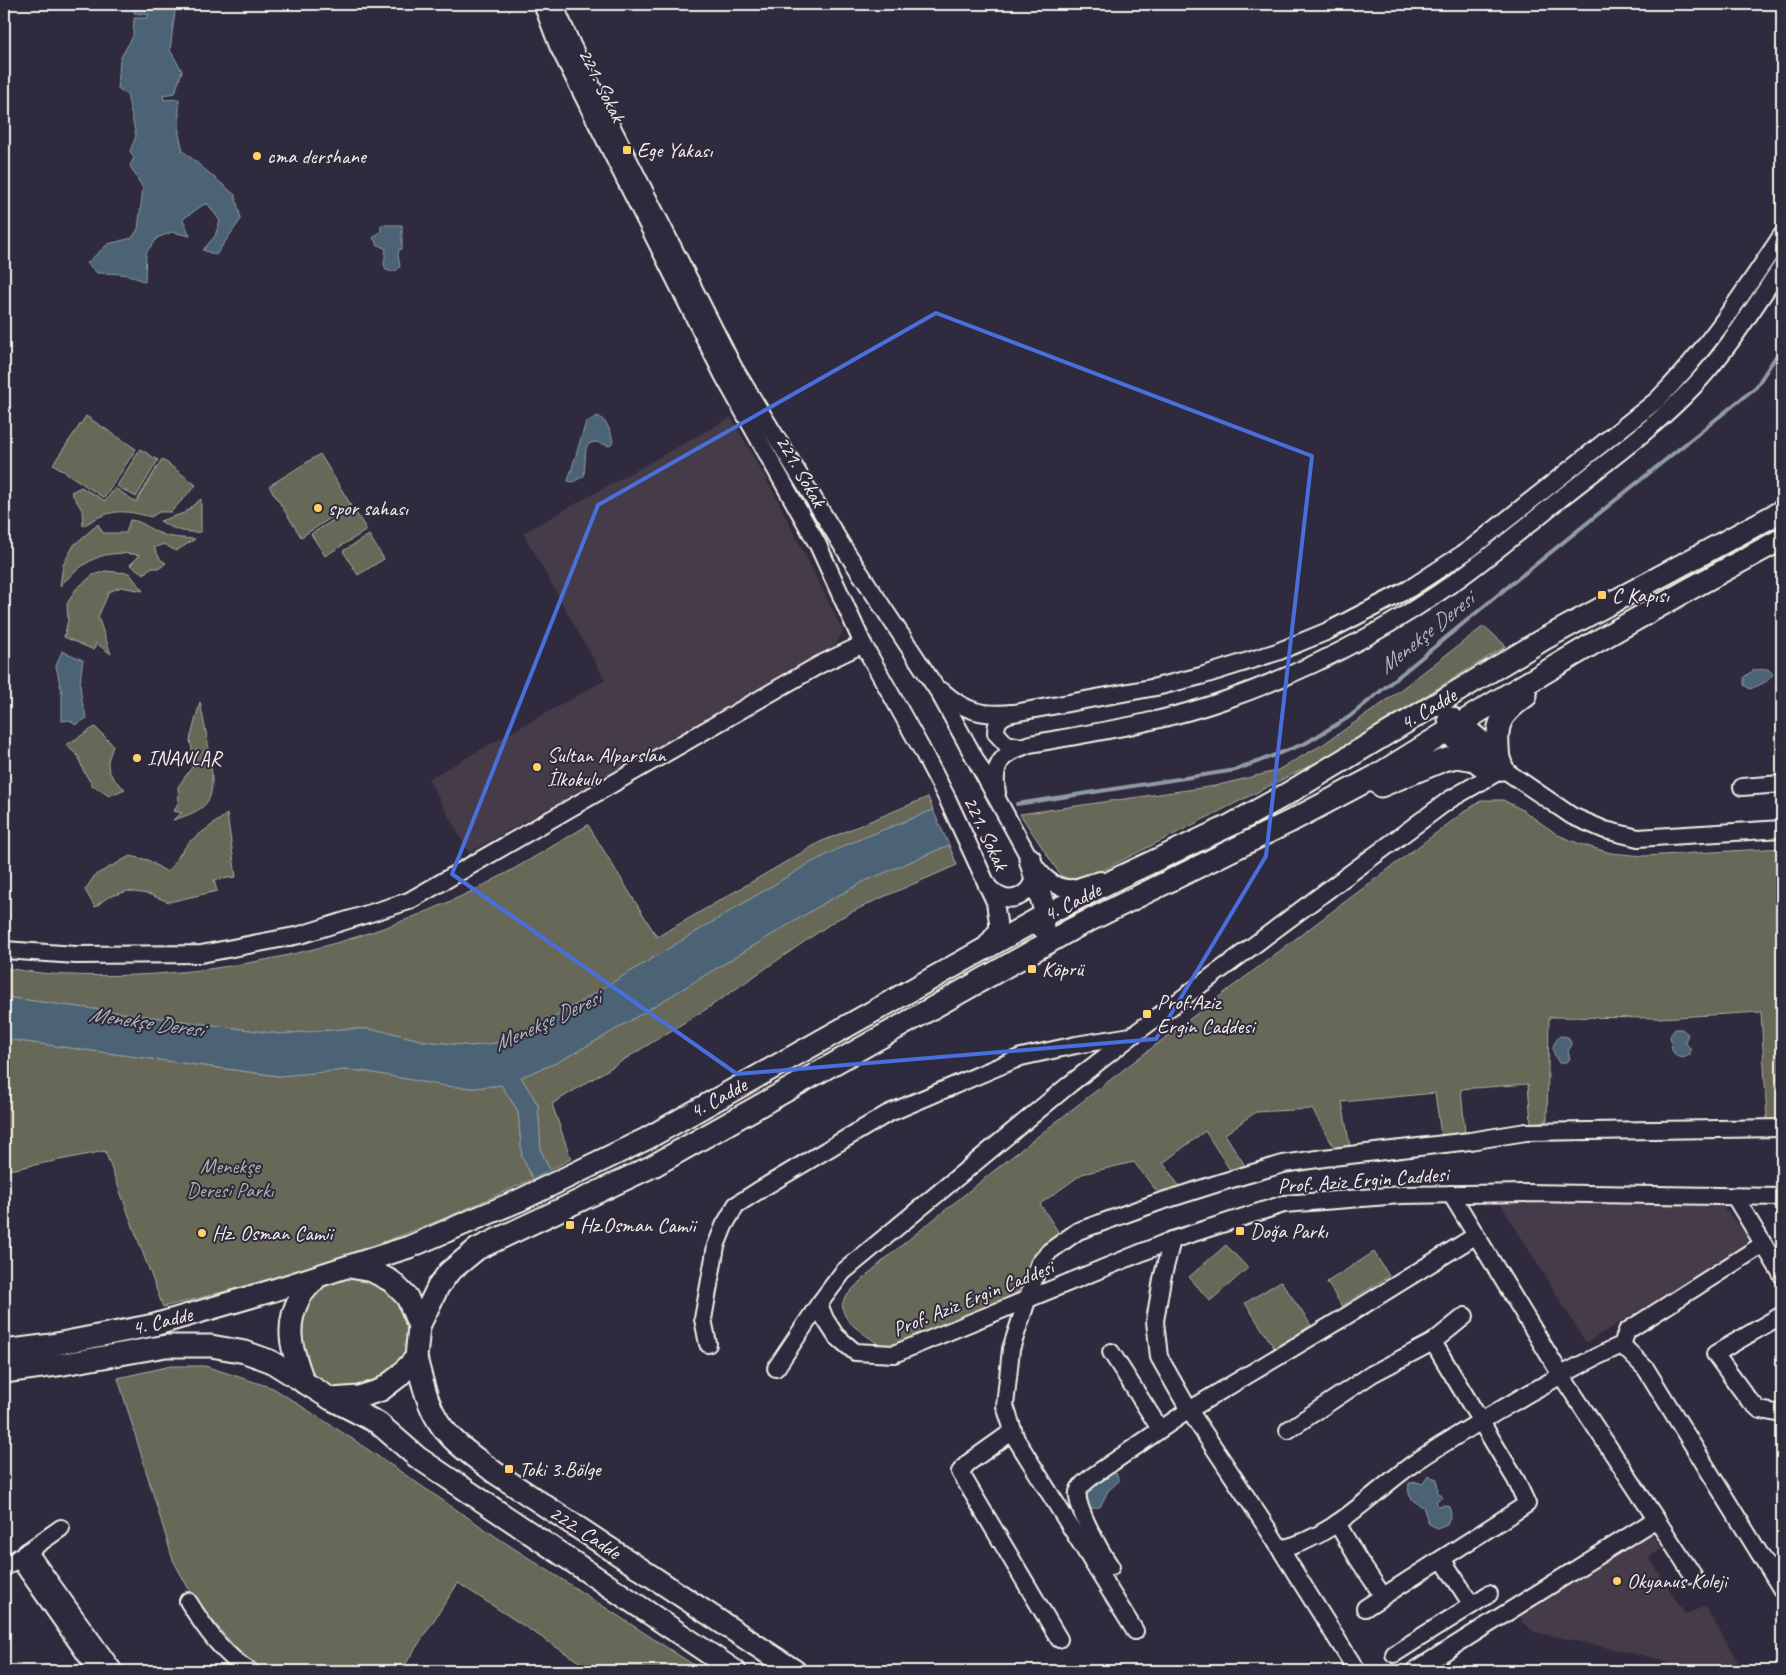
<svg xmlns="http://www.w3.org/2000/svg" width="1786" height="1675" font-family="Caveat,sans-serif">
	<rect width="100%" height="100%" fill="#2f2a3d"/>
	<filter id="ink" filterUnits="userSpaceOnUse"><feTurbulence type="fractalNoise" baseFrequency=".02" numOctaves="2"/><feDisplacementMap in="SourceGraphic" scale="10" xChannelSelector="R" yChannelSelector="G"/><feConvolveMatrix kernelMatrix="1 2 1 2 8 2 1 2 1" color-interpolation-filters="sRGB"/></filter>
	<g filter="url(#ink)">
		<g fill="#443a48">
			<polygon points="731,417 775,495 843,631 835,647 469,853 428,779 605,680 523,533"/>
			<polygon points="1500,1203 1720,1204 1748,1235 1744,1247 1586,1343"/>
			<polygon points="1651,1533 1662,1549 1649,1557 1685,1614 1705,1606 1738,1662 1724,1671 1673,1671 1668,1663 1658,1659 1534,1632 1524,1624 1520,1617 1522,1612 1643,1534"/>
		</g>
		<g fill="#676759" stroke="#aeaca0">
			<polygon points="86,416 136,449 104,498 53,464"/>
			<polygon points="140,449 158,460 136,497 117,486"/>
			<polygon points="320,454 351,505 301,537 269,486"/>
			<path d="M162,459l34,26 -25,27h-12l-8,5c-30,-8 -41,-8 -68,9l-1,-16 -11,-18 10,-5 24,14 10,-13 21,14z"/>
			<path d="M201,499v33c-17,1 -27,-2 -41,-11l24,-8z"/>
			<polygon points="353,508 367,530 325,556 311,534"/>
			<path d="M130,520c13,1 17,8 29,13 11,5 24,5 36,6l-19,12 -12,-7 -10,4 7,12 5,3 -6,5h-10l-6,6 -14,-9 10,-10c-39,-6 -54,5 -80,31l3,-21 11,-20 24,-21 5,9h23z"/>
			<polygon points="369,535 384,559 358,575 343,551"/>
			<polygon points="105,571 129,573 143,591 121,587 109,592 98,617 111,654 96,643 94,650 64,637 68,620 67,604 76,589 93,575"/>
			<polygon points="1484,626 1506,646 1321,760 1087,878 1073,880 1061,876 1020,814 1215,786 1276,771 1322,745 1379,706"/>
			<path d="M200,702c4,22 18,78 9,97 -7,13 -24,17 -36,21l9,-7 -8,-2 5,-10 -1,-14 14,-20v-18l-2,-9z"/>
			<path d="M95,727l18,18c-1,6 -4,11 -5,16 -1,13 8,21 17,28l-16,7 -17,-11 -9,-15 -5,-14 -12,-11z"/>
			<path d="M928,797l5,13 -87,35 -41,21 -243,147 -45,22 -21,8 -24,3 -49,-5 -35,-9 -21,-3h-23l-65,5 -275,-37v-29c16,2 32,5 48,6 142,9 290,-20 418,-82 41,-20 79,-44 118,-67l69,112 163,-95z"/>
			<path d="M1482,800h21l18,9 37,26 22,9 31,9 33,3 138,-8v271l-15,1 -6,-108 -101,6 -111,-1 -2,104 -16,2 -3,-39 -67,5 4,43 -24,3 -6,-42 -93,9 8,45 -15,2 -23,-40 -56,3 -31,22 22,35 -15,4 -27,-42 -42,32 19,27 -21,7 -27,-35 -52,12 -42,30 19,29 -18,14 -18,41 -10,7 -115,49c-9,2 -17,3 -24,-3 -12,-9 -35,-21 -31,-39 5,-15 74,-69 90,-82 173,-141 353,-273 531,-408z"/>
			<polygon points="227,814 236,877 214,880 217,891 169,902 148,894 128,891 108,897 95,907 85,890 95,875 130,856 148,860 167,872 189,842"/>
			<polygon points="949,845 957,865 872,902 836,920 708,1008 552,1104 571,1159 550,1170 541,1151 538,1105 521,1077 558,1062 603,1037 826,902 863,882"/>
			<path d="M4,1039l274,37 67,-6 18,1 82,15 29,2 27,-3 17,26 4,46 11,22c-33,14 -65,30 -98,43 -88,36 -180,63 -272,85l-58,-156 -101,20z"/>
			<polygon points="1226,1245 1248,1268 1210,1301 1189,1277"/>
			<polygon points="1374,1252 1389,1276 1342,1306 1327,1282"/>
			<polygon points="345,1277 365,1279 384,1288 398,1303 407,1321 409,1340 405,1358 396,1375 346,1396 299,1368 296,1311 325,1282"/>
			<polygon points="1281,1281 1311,1325 1275,1349 1245,1303"/>
			<polygon points="171,1366 205,1366 273,1388 354,1440 498,1538 703,1671 593,1671 458,1583 401,1671 262,1671 246,1660 193,1597 173,1560 118,1378"/>
		</g>
		<g fill="#4b6375" stroke="#8f9ca3">
			<path d="M133,4h43l-6,46 12,21 -7,22 -12,2 1,5 15,-1v35l4,17 52,44 6,24 -25,36 -13,-5 12,-14 5,-15 -12,-17 -5,1 -20,14 7,17 -18,-4 -15,6 -11,15 -1,29c-22,-10 -24,-8 -48,-9l-10,-10 21,-19 24,-6 6,-9 5,-41 -13,-22 4,-8 -4,-7 6,-15 -9,-42 -9,-5 2,-30 13,-23 1,-18h13l2,-3 -15,-2z"/>
			<path d="M381,225h21v24l-3,1 -1,5 2,12c-4,4 -7,6 -14,3l-2,-6 2,-15 -8,-4 -5,-7 8,-7z"/>
			<path d="M598,416c10,6 13,15 15,26l-3,4 -14,-4 -6,1 -4,5 -2,28 -11,6 -5,-1 18,-59z"/>
			<path d="M62,651l21,9c-4,23 -4,36 4,58l-12,7 -5,-5 -8,1v-28l-6,-27z"/>
			<path d="M1768,669l5,5c-4,8 -14,11 -23,15l-6,-4v-8l10,-7z"/>
			<polygon points="933,810 949,845 863,882 826,902 603,1037 558,1062 521,1077 538,1105 541,1151 550,1170 533,1179 522,1157 518,1111 501,1085 474,1088 445,1086 363,1071 345,1070 279,1076 4,1039 4,997 279,1034 344,1029 367,1029 388,1032 423,1041 472,1046 496,1043 517,1035 562,1013 805,866 846,845"/>
			<polygon points="1675,1029 1682,1029 1688,1034 1685,1042 1690,1048 1690,1055 1683,1058 1676,1056 1672,1050 1670,1036"/>
			<path d="M1560,1036l8,1 4,8 -4,6 2,8 -6,4h-5c-7,-11 -9,-17 1,-27z"/>
			<polygon points="1108,1473 1116,1473 1119,1481 1108,1491 1100,1507 1091,1509 1085,1501 1088,1489"/>
			<path d="M1428,1476l9,3 1,14 5,4 -7,4 2,5 6,-1 5,1 2,8 -4,10 -10,4 -8,-4 -6,-17c-12,-7 -16,-10 -14,-24l8,-1 6,2z"/>
		</g>
		<g fill="none" stroke-linecap="round" stroke-linejoin="round">
			<polyline stroke="#8f9ca3" stroke-width="4" points="1017,804 1236,770 1306,743 1349,717 1510,585 1756,387 1782,347"/>
			<defs>
				<g id="minor">
					<polyline points="542,4 558,46 723,375 818,545 863,644 922,750 947,798 995,902 998,922 998,929 985,946"/>
					<path d="M554,4l18,41 36,74 126,249 109,179 95,144 92,168c10,15 23,31 43,29 9,-2 18,-6 27,-8"/>
					<path d="M942,691c23,21 41,25 72,22l142,-26 45,-11 76,-24 51,-21 81,-42 61,-40 187,-149c49,-49 86,-107 125,-165"/>
					<path d="M1011,713c-11,4 -15,8 -15,20l10,11 16,3"/>
					<polyline points="1742,787 1782,784"/>
					<path d="M997,793c-5,-30 5,-40 33,-49 67,-12 134,-22 198,-45 82,-29 161,-70 232,-121 36,-26 70,-55 105,-83 43,-34 89,-67 127,-107 35,-36 62,-81 90,-122"/>
					<polyline points="1782,829 1638,838 1605,830 1572,816 1503,769 1449,800 1133,1035 1070,1084 843,1272 819,1304 825,1319 836,1336 855,1352 894,1354 1172,1240 1284,1204 1401,1195 1527,1193 1782,1197"/>
					<path d="M987,886c4,3 8,8 13,10 15,8 32,-4 34,-20"/>
					<polyline points="4,950 76,955 201,954 300,935 409,901 819,665 863,644"/>
					<polyline points="1451,1194 1561,1375 1693,1575"/>
					<polyline points="1735,1197 1782,1275"/>
					<polyline points="1172,1240 1162,1279 1155,1321 1159,1357 1189,1410 1269,1531 1357,1671"/>
					<polyline points="1782,1315 1715,1354 1748,1399 1760,1410 1782,1414"/>
					<polyline points="708,1344 703,1319 716,1246 724,1226 736,1205 761,1189 887,1114 1021,1057 1076,1045 1131,1036"/>
					<polyline points="1622,1345 1646,1369 1782,1590"/>
					<polyline points="1111,1352 1160,1429"/>
					<polyline points="776,1368 819,1304"/>
					<polyline points="1288,1430 1372,1374 1433,1342 1465,1316"/>
					<polyline points="1013,1431 968,1463 960,1472 1059,1639"/>
					<polyline points="1337,1523 1358,1559 1383,1596"/>
					<path d="M1280,1549c54,-11 93,-58 137,-88 34,-23 71,-44 107,-65 33,-18 64,-37 98,-51l5,-14 135,-86"/>
					<polyline points="28,1551 114,1671"/>
					<polyline points="18,1558 97,1671"/>
					<path d="M1111,1567c-9,-13 -36,-60 -33,-75 2,-7 10,-12 16,-17l95,-65 154,-92 132,-82"/>
					<polyline points="4,1568 61,1528"/>
					<path d="M188,1601c16,26 35,54 62,70"/>
					<polyline points="1472,1605 1489,1594"/>
					<polyline points="1365,1608 1527,1504 1516,1480 1433,1342"/>
					<polyline points="1135,1631 1016,1439 1005,1406 1011,1349 1039,1264 1050,1251 1078,1231 1156,1203 1222,1182 1283,1164 1324,1158 1470,1141 1526,1132 1782,1128"/>
					<polyline points="1394,1654 1472,1605 1442,1559"/>
					<polyline points="1414,1671 1656,1519"/>
				</g>
				<g id="major">
					<path d="M1449,719l1,1 10,4 35,29 4,6 4,10c-4,0 -9,1 -13,1 -11,-3 -36,-29 -40,-40 -1,-4 0,-8 1,-12"/>
					<path d="M1499,759c-4,-34 -1,-43 27,-63"/>
					<polyline points="1381,786 1444,760 1456,757 1476,760"/>
					<polyline points="1030,859 1045,911 1042,927"/>
					<polyline points="419,1326 438,1287 449,1272 477,1249 653,1166 1072,929 1291,821 1376,776 1477,713 1594,643 1686,591 1782,539"/>
					<polyline points="4,1351 51,1345 154,1325 271,1291 409,1247 520,1200 646,1139 1045,915 1120,877 1231,825 1287,794 1544,639 1782,511"/>
					<path d="M416,1358c7,26 13,57 33,77 12,14 30,25 45,37l301,199"/>
					<polyline points="4,1372 64,1364 166,1346 211,1346 245,1352 270,1361 331,1399 378,1423 417,1457 735,1671"/>
					<path d="M304,1383c-11,-30 -21,-55 -4,-86 4,-7 12,-14 17,-20"/>
					<polyline points="331,1399 359,1397 381,1390 398,1377 416,1358 419,1326 407,1297 391,1281 372,1271 350,1267"/>
				</g>
			</defs>
			<use href="#minor" stroke="#f4f1e8" stroke-width="20"/>
			<use href="#major" stroke="#f4f1e8" stroke-width="25"/>
			<use href="#minor" stroke="#2f2a3d" stroke-width="16"/>
			<use href="#major" stroke="#2f2a3d" stroke-width="21"/>
		</g>
	</g>
	<path fill="none" stroke="#486fdb" stroke-width="4" stroke-linejoin="round" d="M936,313l376,143 -46,400 -110,183 -419,35 -285,-200 146,-369z"/>
	<g fill="#ffd166" stroke="#2f2a3d" stroke-width="2">
		<rect x="622" y="145" width="10" height="10" rx="2.5"/>
		<circle cx="257" cy="156" r="5"/>
		<circle cx="318" cy="508" r="5"/>
		<rect x="1597" y="590" width="10" height="10" rx="2.5"/>
		<circle cx="137" cy="758" r="5"/>
		<circle cx="537" cy="767" r="5"/>
		<rect x="1027" y="964" width="10" height="10" rx="2.5"/>
		<rect x="1142" y="1009" width="10" height="10" rx="2.5"/>
		<rect x="565" y="1220" width="10" height="10" rx="2.5"/>
		<rect x="1235" y="1226" width="10" height="10" rx="2.5"/>
		<circle cx="202" cy="1233" r="5"/>
		<rect x="504" y="1464" width="10" height="10" rx="2.5"/>
		<circle cx="1617" cy="1581" r="5"/>
	</g>
	<g text-anchor="middle" dominant-baseline="central" stroke-width="4" stroke-linejoin="round" paint-order="stroke">
		<g font-size="21" fill="#f4f1e8" stroke="#2f2a3d">
			<text transform="translate(602 85) rotate(63)">221. Sokak</text>
			<text transform="translate(801 471) rotate(60)">221. Sokak</text>
			<text transform="translate(1428 709) rotate(-31)">4. Cadde</text>
			<text transform="translate(986 833) rotate(65)">221. Sokak</text>
			<text transform="translate(1072 902) rotate(-27)">4. Cadde</text>
			<text transform="translate(718 1098) rotate(-29)">4. Cadde</text>
			<text transform="translate(1363 1180) rotate(-4)">Prof. Aziz Ergin Caddesi</text>
			<text transform="translate(973 1298) rotate(-22)">Prof. Aziz Ergin Caddesi</text>
			<text transform="translate(162 1321) rotate(-14)">4. Cadde</text>
			<text transform="translate(585 1532) rotate(33)">222. Cadde</text>
		</g>
		<g font-size="21" fill="#f4f1e8" stroke="#2f2a3d" text-anchor="start">
			<text x="637" y="150">Ege Yakası</text>
			<text x="267" y="156">cma dershane</text>
			<text x="328" y="508">spor sahası</text>
			<text x="1612" y="595">C Kapısı</text>
			<text x="547" y="755">Sultan Alparslan<tspan x="547" dy="24">İlkokulu</tspan></text>
			<text x="147" y="758">INANLAR</text>
			<text x="1042" y="969">Köprü</text>
			<text x="1157" y="1002">Prof.Aziz<tspan x="1157" dy="24">Ergin Caddesi</tspan></text>
			<text x="580" y="1225">Hz.Osman Camii</text>
			<text x="1250" y="1231">Doğa Parkı</text>
			<text x="212" y="1233">Hz. Osman Camii</text>
			<text x="519" y="1469">Toki 3.Bölge</text>
			<text x="1627" y="1581">Okyanus Koleji</text>
		</g>
		<g font-size="21" fill="#b5b3a8" stroke="#2f2a3d">
			<text x="230" y="1166">Menekşe<tspan x="230" dy="24">Deresi Parkı</tspan></text>
		</g>
		<g font-size="22" font-style="italic" fill="#b0b8ba" stroke="#2f2a3d">
			<text transform="translate(1426 633) rotate(-39)">Menekşe Deresi</text>
			<text transform="translate(547 1021) rotate(-25)">Menekşe Deresi</text>
			<text transform="translate(146 1022) rotate(8)">Menekşe Deresi</text>
		</g>
	</g>
	<rect width="1786" height="1675" fill="none" stroke="#2f2a3d" stroke-width="20"/>
	<rect x="10" y="10" width="1766" height="1655" fill="none" stroke="#f4f1e8" stroke-width="2" filter="url(#ink)"/>
</svg>
